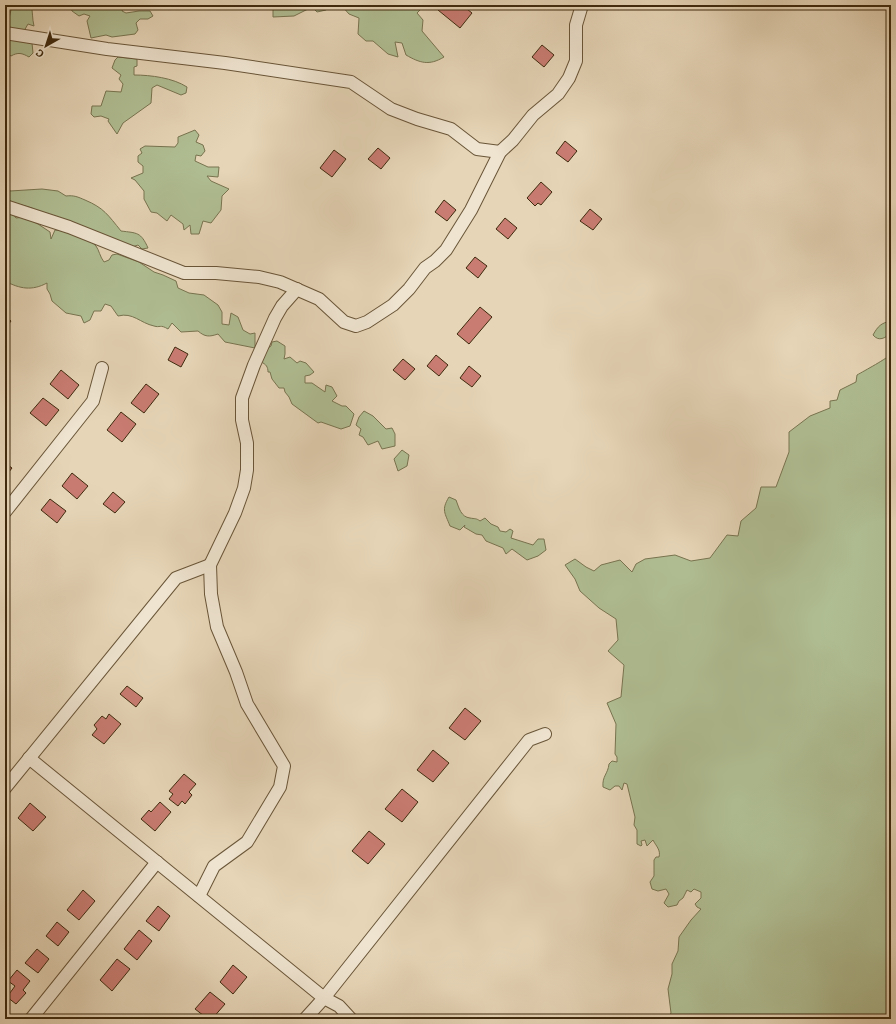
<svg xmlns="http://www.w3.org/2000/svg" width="896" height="1024" font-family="Alegreya,serif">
	<rect width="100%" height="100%" fill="#e6d5b7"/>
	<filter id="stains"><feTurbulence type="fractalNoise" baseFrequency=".005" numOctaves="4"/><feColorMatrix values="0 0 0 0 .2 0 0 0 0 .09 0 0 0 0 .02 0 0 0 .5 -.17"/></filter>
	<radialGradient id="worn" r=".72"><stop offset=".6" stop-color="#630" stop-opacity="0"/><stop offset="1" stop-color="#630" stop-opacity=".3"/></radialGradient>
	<g fill="#b0be93" stroke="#787450">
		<path d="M16,5h15c2,7 1,13 3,21l-6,-2 -4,7 -12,-1 -5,-4 4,-16z"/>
		<polygon points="70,5 124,5 122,11 126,13 139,11 150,11 153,16 148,19 140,19 136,23 138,30 135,34 112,37 106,35 91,38 87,21 90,16 84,14 79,16 72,11"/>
		<polygon points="277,5 293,5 294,6 297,5 332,5 326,10 317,12 312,7 294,16 273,17 273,10"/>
		<path d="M341,5h84l-8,8 6,7 -1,11 22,26c-15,9 -24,6 -38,-2l-4,-12 -7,-1 3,15 -10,-3 -15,-13h-7l-8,-7 1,-16 -10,-4z"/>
		<path d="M14,39l18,4 1,10 -4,4c-7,-4 -11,-5 -18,-1l-6,-4v-12z"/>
		<path d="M118,57l19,2v7l-3,1v8c17,0 39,3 53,12l-1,6 -5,2 -24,-10 -5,3 -1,15 -28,20 -6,11 -9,-13 1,-2 -8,-3 -7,1 -3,-3 1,-8h9l5,-15 15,1 2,-8 -4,-5 2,-4 -9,-7 3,-8z"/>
		<polygon points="195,130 199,135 196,142 203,145 205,151 201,156 196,155 195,161 208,167 219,167 218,177 207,176 211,181 229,189 222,196 221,210 211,223 203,221 199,234 191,234 190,225 184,230 183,224 171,215 167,221 157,213 151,212 144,199 144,191 135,180 131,178 143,173 143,166 138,162 138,156 142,153 140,149 145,146 175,147 178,143 178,137"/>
		<path d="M5,187h3l2,4 32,-2 16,2 8,5c8,-1 12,1 19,4 19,8 23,15 36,31 16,2 20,1 27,17l-6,1 -4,-4 -6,2 -81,-26 -19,-13 -24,-7 -3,-2z"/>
		<path d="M11,212l5,6 8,-1 14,7 12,8 1,7 4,-9c9,0 35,8 41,16 3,4 4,11 8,16l5,-2 3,-5 5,-1 22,8 15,10 9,3 13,6 2,7 11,5 15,2 14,10 4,7v12l7,1 2,-12 7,4 5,13 7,4 5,-1v15l-30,-6 -7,-8c-9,3 -13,3 -20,-3l-17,1 -9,-9 -4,6c-8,-5 -8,-1 -14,-3 -14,-3 -21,-14 -36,-10l-7,-10 -6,-2 -4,7h-7l-4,9 -6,3 -3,-7 -15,-3 -14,-12 -2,-7 -3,-5v-6c-15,8 -27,6 -42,-2v-67z"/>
		<path d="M891,321v12c-6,5 -12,9 -18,2 5,-9 8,-12 18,-14z"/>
		<path d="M277,341l8,5v8l-1,5 6,-2 7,6 3,-2 6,2 8,9 -4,3 -5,1v7h7l13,9 1,-7 6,2 5,9 -5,5 10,5h4l8,8 -4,12 -9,3 -20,-7 -3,1 -26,-19 -3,-7 -4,-5 -1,-4h-5l-7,-9 -2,-7h-2c0,-5 -2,-8 -7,-10l4,-12 6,-4 1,-4z"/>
		<path d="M891,354v650l-6,15h-223l2,-4 5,2 2,-4 -3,-24 4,-15v-10l6,-13 1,-14 12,-17 10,-11 -4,-2 -2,-3 6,-6v-6l-7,-3 -3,3 -4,-2 -4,8 -4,3 -2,4 -9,2 -4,-4 5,-9 -3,-5 -8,2 -6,-2 -2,-7 4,-6v-16l2,-3h3c2,-7 -3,-11 -6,-17l-6,6 -2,-6 -4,1 1,4 -1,1 -4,-2v-14l-3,-5 1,-8 -8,-33 -3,-1 -2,7 -3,-4h-4l-5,4 -7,-3c-1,-11 5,-13 6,-23l3,-3 5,1v-5l-2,-3 1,-30 -9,-21 14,-6 3,-32 -16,-14 10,-11 -2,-21 -17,-11 -19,-17 -5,-12 -10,-14 10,-6 11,8 8,4 7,-6 19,-5 12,12 4,-8 9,-5 30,-4 16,6 19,-3 17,-23 11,1 3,-15 15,-13 5,-21h15l13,-35v-20l21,-16 20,-8v-7l7,-1 3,-10 16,-8 1,-7c7,-4 31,-17 34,-21z"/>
		<polygon points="364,411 373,416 386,429 392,428 395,434 395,446 382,449 378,441 368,445 363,437 359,435 361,429 356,425 359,417"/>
		<polygon points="402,450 409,455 407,466 398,471 394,459"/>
		<path d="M449,497l7,3c3,8 5,17 14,18 5,1 6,0 10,3l5,-3 6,6 7,3 2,4 6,1 4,-3 3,2 -2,7 22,7 5,-6h6l2,11 -8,6 -11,4 -15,-11 -6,5 -3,-6 -17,-7 -4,-6 -6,-1 -12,-7 1,-2 -5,5 -10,-4c-5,-13 -9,-16 -1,-29z"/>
	</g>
	<g fill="#c97c72" stroke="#3f2a0e">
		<polygon points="443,5 448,5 452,8 455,5 462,5 472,13 460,28 438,10"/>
		<polygon points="542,45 554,55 544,67 532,57"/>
		<polygon points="565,141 577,151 568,162 556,153"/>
		<polygon points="378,148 390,158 381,169 368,159"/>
		<polygon points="334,150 346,159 332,177 320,168"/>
		<polygon points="541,182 552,192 541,205 538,203 535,206 527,198"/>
		<polygon points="444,200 456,210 447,221 435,212"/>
		<polygon points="590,209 602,219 593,230 580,221"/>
		<polygon points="505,218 517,228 508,239 496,229"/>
		<polygon points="475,257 487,266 478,278 466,268"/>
		<polygon points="480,307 492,317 469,344 457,334"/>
		<polygon points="5,316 11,321 5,329"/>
		<polygon points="175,347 188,354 181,367 168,360"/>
		<polygon points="436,355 448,365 439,376 427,366"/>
		<polygon points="403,359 415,369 405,380 393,370"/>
		<polygon points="469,366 481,376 472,387 460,378"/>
		<polygon points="61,370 79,385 68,399 50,384"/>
		<polygon points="146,384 159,394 144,413 131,403"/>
		<polygon points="43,398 59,410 46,426 30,413"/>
		<polygon points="121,412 136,424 122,442 107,430"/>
		<polygon points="5,463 12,468 5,477"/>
		<polygon points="72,473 88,486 77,499 62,486"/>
		<polygon points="113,492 125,502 115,513 103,504"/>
		<polygon points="50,499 66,511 57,523 41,510"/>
		<polygon points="127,686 143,698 136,707 120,694"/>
		<polygon points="465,708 481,721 465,740 449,728"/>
		<polygon points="109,714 121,724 104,744 92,735 97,729 94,725 102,716 106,719"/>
		<polygon points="433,750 449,763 433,782 417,770"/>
		<polygon points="184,774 196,784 189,792 192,795 185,804 182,801 178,806 169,799 173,794 169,791"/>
		<polygon points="402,789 418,802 402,822 385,809"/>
		<polygon points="160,802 171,812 155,831 141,819 149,810 151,812"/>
		<polygon points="30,803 46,817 33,831 18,818"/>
		<polygon points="369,831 385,844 368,864 352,851"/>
		<polygon points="83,890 95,901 79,920 67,910"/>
		<polygon points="158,906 170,916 159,931 146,921"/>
		<polygon points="57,922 69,932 58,946 46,936"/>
		<polygon points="139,930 152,941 137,960 124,949"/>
		<polygon points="37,949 49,959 38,973 25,963"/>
		<polygon points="117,959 130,969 112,991 100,980"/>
		<polygon points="233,965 247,977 233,994 220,982"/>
		<polygon points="17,970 30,981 23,990 26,993 16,1004 7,997 15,986 8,981"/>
		<polygon points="210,992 225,1004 212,1019 208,1019 195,1009"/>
	</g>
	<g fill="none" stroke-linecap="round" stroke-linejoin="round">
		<defs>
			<g id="minor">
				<polyline points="5,33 107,49 225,63 351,82 391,109 417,119 451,129 477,149 500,152"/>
				<polyline points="5,206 69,227 184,273 216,273 259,277 280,282 319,299 344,322 356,326 367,322 393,305 409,289 425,268 435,261 446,250 471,210 500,152 513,140 533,115 558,94 569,78 576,61 576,25 582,5"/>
				<polyline points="5,512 93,401 102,368"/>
				<polyline points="29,758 324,998 339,1006 351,1019"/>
				<polyline points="5,788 176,578 210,565"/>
				<polyline points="199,896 214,866 247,842 280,787 284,766 247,704 236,672 217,627 211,594 210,565 235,513 244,488 247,470 247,443 242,420 242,398 254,365 275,318 282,306 297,289"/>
				<polyline points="31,1019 157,862"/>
				<polyline points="305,1019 324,998 529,740 545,734"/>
			</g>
		</defs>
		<use href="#minor" stroke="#695538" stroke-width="14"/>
		<use href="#minor" stroke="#efe4d0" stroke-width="12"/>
	</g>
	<rect width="896" height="1024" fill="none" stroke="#e6d5b7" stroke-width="20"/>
	<rect x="6" y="6" width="884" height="1012" fill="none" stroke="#3f2a0e" stroke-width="2"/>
	<rect x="10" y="10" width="876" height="1004" fill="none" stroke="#3f2a0e"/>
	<g transform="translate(46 46) rotate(219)" stroke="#efe4d0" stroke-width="3" paint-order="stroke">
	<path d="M0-3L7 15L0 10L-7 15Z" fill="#3f2a0e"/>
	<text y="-6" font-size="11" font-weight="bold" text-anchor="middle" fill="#3f2a0e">С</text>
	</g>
	<rect width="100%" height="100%" filter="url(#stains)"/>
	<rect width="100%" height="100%" fill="url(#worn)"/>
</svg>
